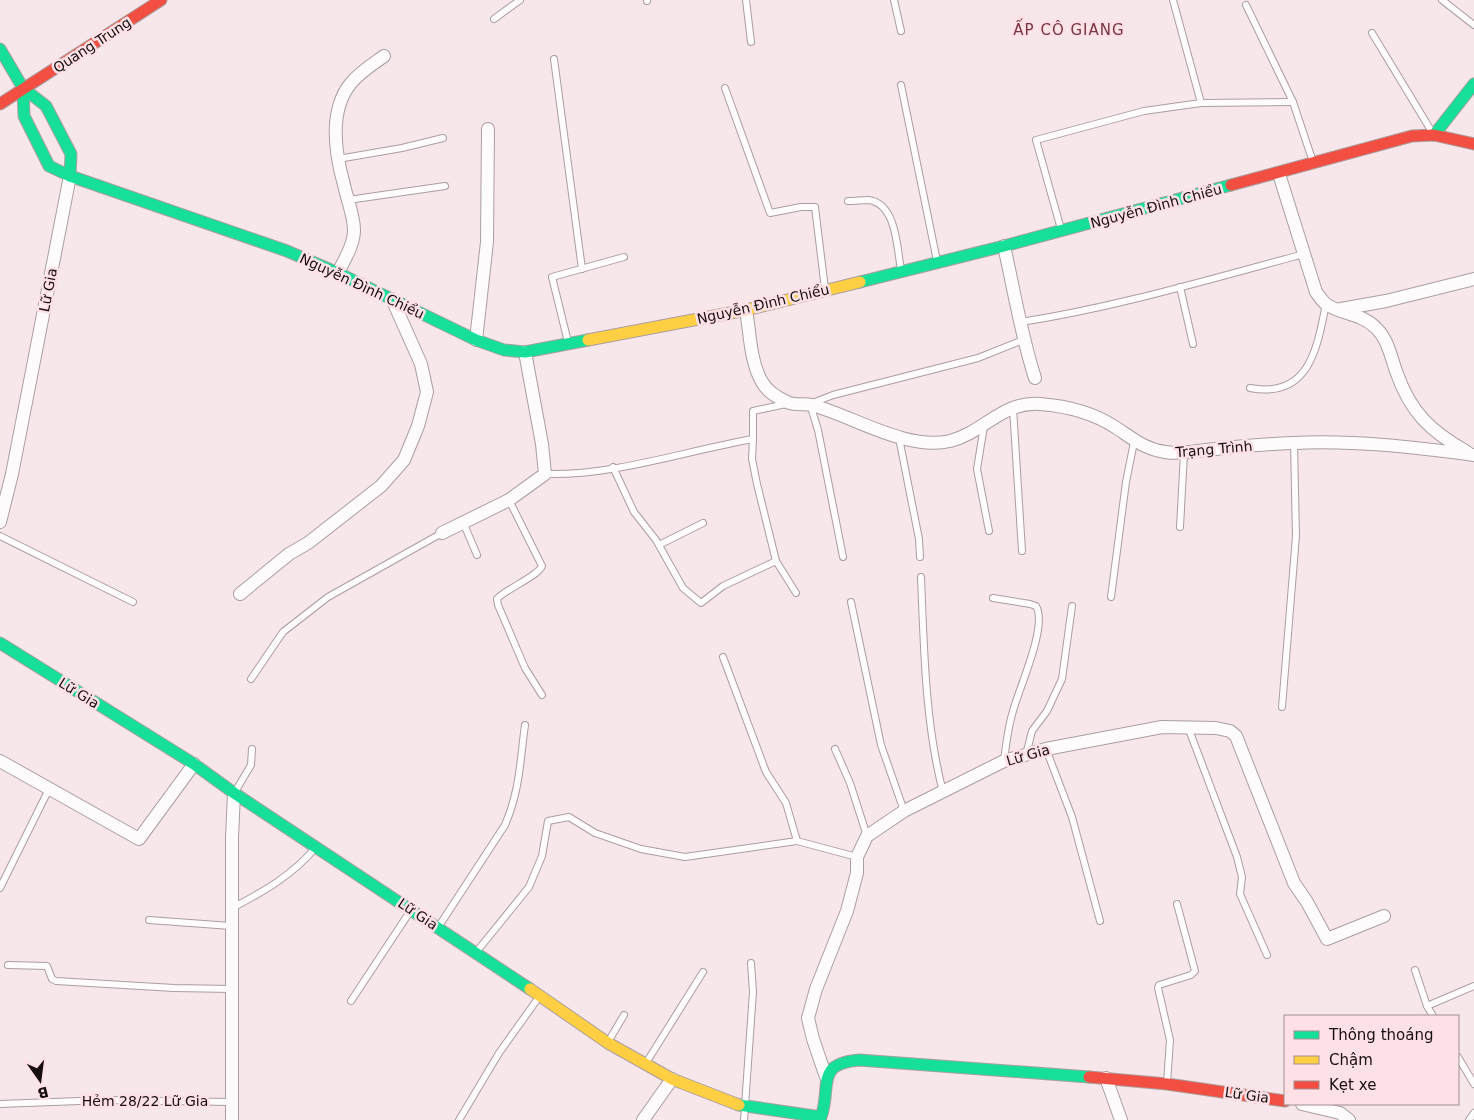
<svg xmlns="http://www.w3.org/2000/svg" width="1474" height="1120" font-family="'DejaVu Sans',sans-serif">
	<rect width="100%" height="100%" fill="#f8e7ea"/>
	<g fill="none" stroke-linecap="round" stroke-linejoin="round">
		<defs>
			<g id="lane">
				<polyline points="647,0 647,1"/>
				<polyline points="746,0 751,42"/>
				<polyline points="894,0 901,31"/>
				<polyline points="1173,0 1201,103"/>
				<polyline points="1442,0 1474,25"/>
				<polyline points="1246,5 1293,102 1313,162"/>
				<polyline points="494,19 520,0"/>
				<polyline points="1372,33 1432,132"/>
				<polyline points="554,59 582,269"/>
				<polyline points="901,85 937,261"/>
				<polyline points="725,88 770,213 801,207 815,207 825,289"/>
				<polyline points="338,159 402,148 443,138"/>
				<polyline points="348,200 445,186"/>
				<path d="M848,201c7,0 14,-1 20,-1 29,3 29,49 33,70"/>
				<polyline points="1061,229 1036,140 1144,111 1201,103 1293,102"/>
				<polyline points="1180,287 1193,344"/>
				<path d="M1021,322c96,-15 189,-43 283,-68"/>
				<polyline points="568,342 552,277 624,257"/>
				<path d="M1250,388c59,11 67,-39 76,-84"/>
				<polyline points="1013,408 1022,551"/>
				<polyline points="984,426 977,469 989,531"/>
				<polyline points="899,438 919,539 920,557"/>
				<polyline points="753,439 752,459 757,484 776,561 796,593"/>
				<polyline points="613,467 634,512 656,540 683,588 701,603 723,586 776,561"/>
				<path d="M545,474c68,2 140,-23 208,-35v-28l33,-7"/>
				<path d="M509,500l33,66c-5,11 -35,22 -45,33l1,6 27,63 17,27"/>
				<polyline points="463,522 477,555"/>
				<polyline points="1180,527 1184,453"/>
				<polyline points="0,536 133,602"/>
				<polyline points="659,545 703,523"/>
				<polyline points="843,557 818,430 810,404 833,395 978,358 1023,340"/>
				<path d="M921,577c3,71 4,146 22,215"/>
				<polyline points="1111,597 1126,482 1134,442"/>
				<path d="M993,598l37,6 6,2c12,20 -17,82 -23,105 -5,16 -7,33 -9,50"/>
				<polyline points="851,602 881,745 904,811"/>
				<polyline points="723,657 766,772 786,803 797,841"/>
				<polyline points="251,679 283,632 328,597 442,533"/>
				<polyline points="1282,707 1296,536 1294,443"/>
				<polyline points="1188,727 1237,857 1242,877 1240,894 1267,955"/>
				<polyline points="835,749 850,783 867,836"/>
				<polyline points="1046,749 1072,817 1100,921"/>
				<polyline points="1026,755 1032,731 1047,711 1062,679 1072,606"/>
				<polyline points="235,792 251,765 252,749"/>
				<polyline points="0,888 50,787"/>
				<path d="M232,908c31,-16 61,-33 84,-61"/>
				<polyline points="149,920 231,926"/>
				<path d="M439,926l66,-101c15,-35 15,-64 20,-100"/>
				<polyline points="478,950 529,887 542,856 548,821 569,817 595,833 641,849 685,857 797,841 857,857"/>
				<polyline points="8,965 47,966 52,979 56,981 174,988 232,989"/>
				<polyline points="1415,970 1427,1006"/>
				<polyline points="351,1001 411,910"/>
				<polyline points="1433,1016 1427,1006 1474,986"/>
				<polyline points="608,1042 624,1015"/>
				<polyline points="1458,1057 1474,1084"/>
				<polyline points="646,1063 703,972"/>
				<polyline points="1167,1083 1170,1040 1158,988 1159,985 1191,975 1195,971 1177,904"/>
				<polyline points="0,1104 106,1100 230,1102"/>
				<polyline points="459,1120 499,1053 539,997"/>
				<polyline points="744,1120 753,992 751,963"/>
				<polyline points="1469,1120 1474,1113"/>
			</g>
			<g id="street">
				<path d="M1279,174l37,118c3,4 6,9 10,12 15,11 35,8 51,25 11,11 14,28 19,42 14,41 34,60 71,81"/>
				<path d="M1004,246c10,44 17,89 31,132"/>
				<path d="M338,273c6,-13 16,-28 16,-43 0,-14 -7,-31 -10,-45 -9,-32 -16,-74 7,-102 9,-11 22,-19 33,-27"/>
				<polyline points="1341,309 1386,301 1474,279"/>
				<path d="M746,310c4,22 4,52 16,72 5,9 16,16 25,20 8,4 17,1 25,3 41,11 94,46 138,36 33,-8 52,-40 90,-37 26,2 52,8 75,23 17,11 29,22 50,25 17,3 33,-2 50,-3 26,-3 52,-5 78,-6 61,-3 121,4 181,12"/>
				<polyline points="476,340 487,242 488,129"/>
				<polyline points="0,522 12,474 70,176"/>
				<polyline points="442,533 509,500 545,474 542,444 525,352"/>
				<polyline points="240,594 289,554 308,543 381,486 404,460 418,426 427,392 421,364 392,299"/>
				<polyline points="0,761 139,839 194,764"/>
				<polyline points="826,1077 813,1039 808,1018 816,989 847,911 857,873 857,857 867,836 904,811 1004,761 1046,749 1162,727 1216,728 1230,731 1236,736 1294,883 1307,902 1327,939 1384,916"/>
				<polyline points="1106,1078 1121,1120"/>
				<polyline points="1302,1104 1340,1113 1349,1120"/>
				<polyline points="232,1120 232,838 234,793"/>
				<polyline points="643,1120 672,1079"/>
			</g>
			<g id="fast">
				<polyline points="0,49 23,88 46,106 71,154 70,176"/>
				<polyline points="23,88 24,116 49,166 70,176 287,251 338,273 476,340 504,350 525,352 588,340"/>
				<polyline points="1434,135 1474,84"/>
				<polyline points="860,282 1004,246 1231,185"/>
				<polyline points="0,643 194,764 234,793 530,989"/>
				<path d="M739,1105l82,12c11,-30 -7,-53 38,-57l230,17"/>
			</g>
			<g id="slow">
				<polyline points="588,340 746,310 860,282"/>
				<polyline points="530,989 608,1043 672,1079 739,1105"/>
			</g>
			<g id="jam">
				<polyline points="0,104 161,0"/>
				<polyline points="1231,185 1412,136 1434,135 1474,144"/>
				<polyline points="1089,1077 1167,1084 1285,1101"/>
			</g>
		</defs>
		<use href="#lane" stroke="#aa9ea0" stroke-width="8"/>
		<use href="#street" stroke="#aa9ea0" stroke-width="14"/>
		<use href="#fast" stroke="#aa9ea0" stroke-width="13"/>
		<use href="#slow" stroke="#aa9ea0" stroke-width="13"/>
		<use href="#jam" stroke="#aa9ea0" stroke-width="13"/>
		<use href="#lane" stroke="#fefbfc" stroke-width="6"/>
		<use href="#street" stroke="#fefbfc" stroke-width="12"/>
		<use href="#fast" stroke="#16e098" stroke-width="11"/>
		<use href="#slow" stroke="#ffcf43" stroke-width="11"/>
		<use href="#jam" stroke="#f24e42" stroke-width="11"/>
	</g>
	<g text-anchor="middle" dominant-baseline="central" stroke-width="5" stroke-linejoin="round" paint-order="stroke">
		<g font-size="14" fill="#180f10" stroke="#fee1e6">
			<text transform="translate(92 45) rotate(-33)">Quang Trung</text>
			<text transform="translate(1156 206) rotate(-15)">Nguyễn Đình Chiểu</text>
			<text transform="translate(362 286) rotate(25)">Nguyễn Đình Chiểu</text>
			<text transform="translate(48 290) rotate(-79)">Lữ Gia</text>
			<text transform="translate(763 304) rotate(-13)">Nguyễn Đình Chiểu</text>
			<text transform="translate(1214 449) rotate(-5)">Trạng Trình</text>
			<text transform="translate(79 693) rotate(32)">Lữ Gia</text>
			<text transform="translate(1028 755) rotate(-16)">Lữ Gia</text>
			<text transform="translate(418 914) rotate(34)">Lữ Gia</text>
			<text transform="translate(1247 1095) rotate(8)">Lữ Gia</text>
			<text x="145" y="1101">Hẻm 28/22 Lữ Gia</text>
		</g>
		<g font-size="15" letter-spacing="1" fill="#793345" stroke="#fee1e6">
			<text x="1069" y="30">ẤP CÔ GIANG</text>
		</g>
	</g>
	<rect x="1284" y="1015" width="175" height="90" fill="#fee1e6" stroke="#a28d90"/>
	<rect x="1294" y="1031" width="25" height="8" fill="#16e098" stroke="#a28d90"/>
	<text x="1329" y="1040" font-size="15" fill="#180f10">Thông thoáng</text>
	<rect x="1294" y="1056" width="25" height="8" fill="#ffcf43" stroke="#a28d90"/>
	<text x="1329" y="1065" font-size="15" fill="#180f10">Chậm</text>
	<rect x="1294" y="1081" width="25" height="8" fill="#f24e42" stroke="#a28d90"/>
	<text x="1329" y="1090" font-size="15" fill="#180f10">Kẹt xe</text>
	<g transform="translate(40 1080) rotate(166)" stroke="#fee1e6" stroke-width="4" paint-order="stroke">
	<path d="M0-4L9 19L0 12L-9 19Z" fill="#180f10"/>
	<text y="-8" font-size="14" font-weight="bold" text-anchor="middle" fill="#180f10">B</text>
	</g>
</svg>
